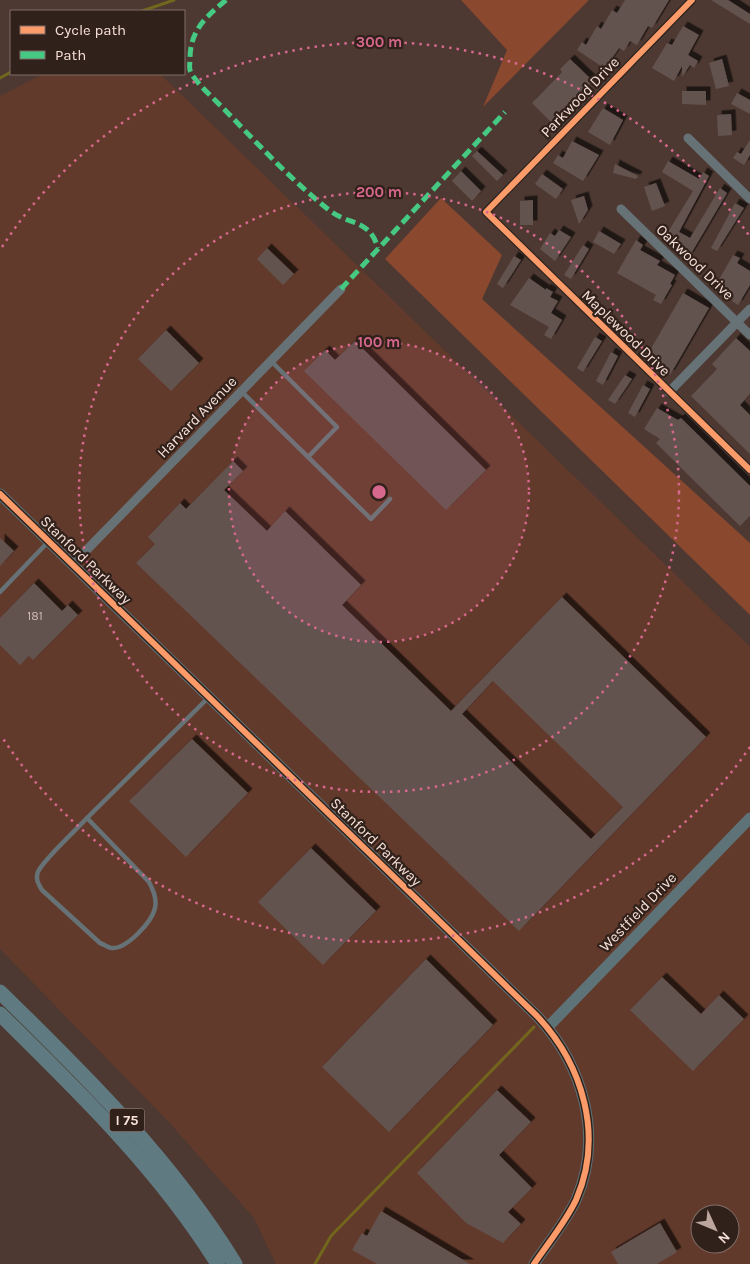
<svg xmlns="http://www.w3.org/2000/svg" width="750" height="1264" font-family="Karla,sans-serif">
	<defs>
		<filter id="shadow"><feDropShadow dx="4.5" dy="-4.5" stdDeviation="0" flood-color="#0009"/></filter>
	</defs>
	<rect width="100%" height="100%" fill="#4d3932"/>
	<path fill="#623a2b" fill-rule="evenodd" d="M43,74h117l590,573v617h-474l-22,-46 -88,-99 -166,-170v-853zM700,1214h30v30h-30z"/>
	<g fill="#8a482f">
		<polygon points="461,0 588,0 588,1 483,107 507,50"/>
		<polygon points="441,198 502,255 482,299 750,543 750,615 385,259"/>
	</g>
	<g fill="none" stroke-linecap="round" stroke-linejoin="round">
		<g stroke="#72661d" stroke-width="3">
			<polyline points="142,11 174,0"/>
			<polyline points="0,78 11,72"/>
			<polyline points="315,1264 331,1236 534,1027"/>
		</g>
	</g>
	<g fill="#64524f" fill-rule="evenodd" filter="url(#shadow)">
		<polygon points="625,0 669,0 652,28 648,26 637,45 630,41 624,51 619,48 606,67 602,64 601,66 577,50 582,42 586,45 597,26 601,29 612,10 617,13"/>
		<polygon points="711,0 728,0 750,14 750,24"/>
		<polygon points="683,26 699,35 688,55 698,61 694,68 690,65 682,77 682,66 674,81 652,68 667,43 672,45"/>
		<polygon points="570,59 593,81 553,124 532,103 562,72 560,69"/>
		<polygon points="722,59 729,86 716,89 709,63"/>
		<polygon points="682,91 706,91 706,105 682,104"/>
		<polygon points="737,93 750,100 750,114 731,104"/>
		<polygon points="603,108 623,120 610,145 588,132"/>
		<polygon points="731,114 732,135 718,136 717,115"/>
		<polygon points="750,140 750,155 744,165 733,158 737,152 741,154"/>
		<polygon points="572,141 599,155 583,181 553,163 558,155 563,158"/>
		<polygon points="477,151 503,175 497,181 472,156"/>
		<polygon points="668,161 699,179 703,172 709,176 679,232 690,238 720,188 727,193 689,257 682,253 685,248 665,237 693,191 662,172"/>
		<polygon points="615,164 638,176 636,179 613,173"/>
		<polygon points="461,171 481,191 472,201 452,181"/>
		<polygon points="542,174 563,189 556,199 535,184"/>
		<polygon points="656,183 665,206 652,211 644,187"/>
		<polygon points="584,196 588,210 579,224 571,200"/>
		<polygon points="533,200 533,225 520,225 520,201"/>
		<polygon points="735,203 744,208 717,251 711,248"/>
		<polygon points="559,230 571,237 555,261 540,249 550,233 555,236"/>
		<polygon points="599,231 621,244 614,254 593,242"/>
		<polygon points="636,240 643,245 640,250 660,261 657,265 675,275 670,284 672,285 661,304 653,300 656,295 617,273"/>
		<polygon points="583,245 589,249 571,279 564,275"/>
		<polygon points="267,248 294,274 283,285 257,259"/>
		<polygon points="733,255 740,258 737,263 750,271 750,285 738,305 732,301 734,296 716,285"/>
		<polygon points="514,256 521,260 503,288 497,284"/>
		<polygon points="529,278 546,290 546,288 553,292 550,297 558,301 551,313 562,320 551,339 544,335 549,327 510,305"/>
		<polygon points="683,293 709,308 670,375 663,371 666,366 648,354"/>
		<polygon points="166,330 199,363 171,391 138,359"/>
		<polygon points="595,337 602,341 583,372 577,368"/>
		<polygon points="736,338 750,351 750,394 740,405 750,415 750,454 691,396 717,369 712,364"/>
		<polygon points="355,341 486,470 446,510 304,371 325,350 335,360"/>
		<polygon points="611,352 618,356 603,385 596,381"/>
		<polygon points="625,375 632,379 615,404 608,400"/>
		<polygon points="643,385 650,389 635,417 628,413"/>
		<polygon points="657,408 678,420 681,418 750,486 750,516 740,526 656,443 660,439 644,429"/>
		<path d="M233,461l10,10 -19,19 43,41 18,-20 76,74 -19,20 109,106 111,-114 144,140 -187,194 -383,-368 19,-19 -7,-7 32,-34 6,6zM493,681l130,126 -32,32 -129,-125z"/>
		<polygon points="0,538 14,551 0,566"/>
		<polygon points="34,583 62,611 68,605 78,615 33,660 29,656 20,665 0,645 0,618"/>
		<polygon points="192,739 248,793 186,857 129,801"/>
		<polygon points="311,848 376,911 323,965 258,902"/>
		<polygon points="426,959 493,1025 389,1132 322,1067"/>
		<polygon points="662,977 701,1014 719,995 744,1019 693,1071 630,1010"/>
		<polygon points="497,1090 531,1122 499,1155 532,1188 508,1212 521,1224 503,1243 466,1223 417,1173"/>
		<polygon points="381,1211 470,1264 377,1264 352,1250 362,1233 367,1236"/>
		<polygon points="660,1223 677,1252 657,1264 618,1264 611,1252"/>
	</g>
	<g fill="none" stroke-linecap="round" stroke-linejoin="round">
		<g stroke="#667276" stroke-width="4.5">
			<polyline points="271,361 337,427 308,457"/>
			<polyline points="241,391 371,519 390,499"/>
			<polyline points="0,592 48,542"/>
			<path d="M87,818l62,64c4,8 8,16 6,26 -3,14 -29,42 -44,40 -4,-1 -8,-4 -11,-5l-58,-53c-3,-5 -7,-11 -4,-18 4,-11 39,-43 49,-54l121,-120"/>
		</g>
		<g stroke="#667276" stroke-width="9">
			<polyline points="692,0 486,212 750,470"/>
			<polyline points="688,138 750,199"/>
			<polyline points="621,209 750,335"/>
			<polyline points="669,392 750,309"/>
			<polyline points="73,564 341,289"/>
		</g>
		<g stroke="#5e7378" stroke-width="11">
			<path d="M0,494l537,522c46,49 67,120 39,184 -11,23 -28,43 -42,64"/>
			<polyline points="548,1027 750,818"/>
		</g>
		<g stroke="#607a81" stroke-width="15">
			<path d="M0,992c86,84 172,169 235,272"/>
			<path d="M0,1014c79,78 159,155 218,250"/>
		</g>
		<g stroke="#46c982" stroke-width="5" stroke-dasharray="10 5" stroke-linecap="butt">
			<path d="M226,0c-20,17 -36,30 -36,59 0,3 -1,8 0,11 2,9 25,30 32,37 35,36 69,73 107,103 20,16 40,8 49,38"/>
			<polyline points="341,289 505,112"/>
		</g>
		<defs>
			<g id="cycleway">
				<polyline points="692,0 486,212 750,470"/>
				<path d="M0,494l537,522c46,49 67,120 39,184 -11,23 -28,43 -42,64"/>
			</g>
		</defs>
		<use href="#cycleway" stroke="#31211b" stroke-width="9"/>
		<use href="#cycleway" stroke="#fa9b69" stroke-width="6"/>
	</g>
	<circle cx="379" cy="492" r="150" fill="#d7688d" fill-opacity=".12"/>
	<g fill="none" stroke="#d7688d" stroke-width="2.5" stroke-dasharray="2.5 5">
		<circle cx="379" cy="492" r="150"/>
		<circle cx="379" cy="492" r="300"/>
		<path d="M750 747A450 450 0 0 1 2 737M2 247A450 450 0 0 1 750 237"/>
	</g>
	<g text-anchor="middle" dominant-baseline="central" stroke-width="4.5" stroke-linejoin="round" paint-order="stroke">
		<g font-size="12" fill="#d2bcb5">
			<text x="35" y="616">181</text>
		</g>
		<rect fill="#31211b" stroke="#bca79f" stroke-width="1" x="109.5" y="1108.5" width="35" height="23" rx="4"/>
		<g font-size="14" font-weight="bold" fill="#f7e0d7">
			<text x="127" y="1120">I 75</text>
		</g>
		<g font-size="15" fill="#f7e0d7" stroke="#31211b">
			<text transform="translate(580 97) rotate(-46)">Parkwood Drive</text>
			<text transform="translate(695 262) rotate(44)">Oakwood Drive</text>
			<text transform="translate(626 333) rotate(44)">Maplewood Drive</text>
			<text transform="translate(197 417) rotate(-46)">Harvard Avenue</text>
			<text transform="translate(86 560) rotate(44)">Stanford Parkway</text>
			<text transform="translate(376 842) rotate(44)">Stanford Parkway</text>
			<text transform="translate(638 912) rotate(-46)">Westfield Drive</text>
		</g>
	</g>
	<circle cx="379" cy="492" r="8" fill="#d7688d" stroke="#31211b" stroke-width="2.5"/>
	<g font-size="15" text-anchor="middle" font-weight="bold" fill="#d7688d" stroke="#31211b" stroke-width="4.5" stroke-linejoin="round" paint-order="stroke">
		<text x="379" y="47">300 m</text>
		<text x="379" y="197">200 m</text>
		<text x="379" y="347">100 m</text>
	</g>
	<rect x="10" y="10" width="175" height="65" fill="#31211b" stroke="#806d66"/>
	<rect x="20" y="26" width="25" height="8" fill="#fa9b69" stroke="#806d66"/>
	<text x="55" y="35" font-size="15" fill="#f7e0d7">Cycle path</text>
	<rect x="20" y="51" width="25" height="8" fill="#46c982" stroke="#806d66"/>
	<text x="55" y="60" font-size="15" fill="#f7e0d7">Path</text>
	<g transform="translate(715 1229) rotate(134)"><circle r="24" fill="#31211b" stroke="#806d66"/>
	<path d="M0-4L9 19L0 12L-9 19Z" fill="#bca69d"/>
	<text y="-8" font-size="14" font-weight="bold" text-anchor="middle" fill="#f7e0d7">N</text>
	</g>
</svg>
